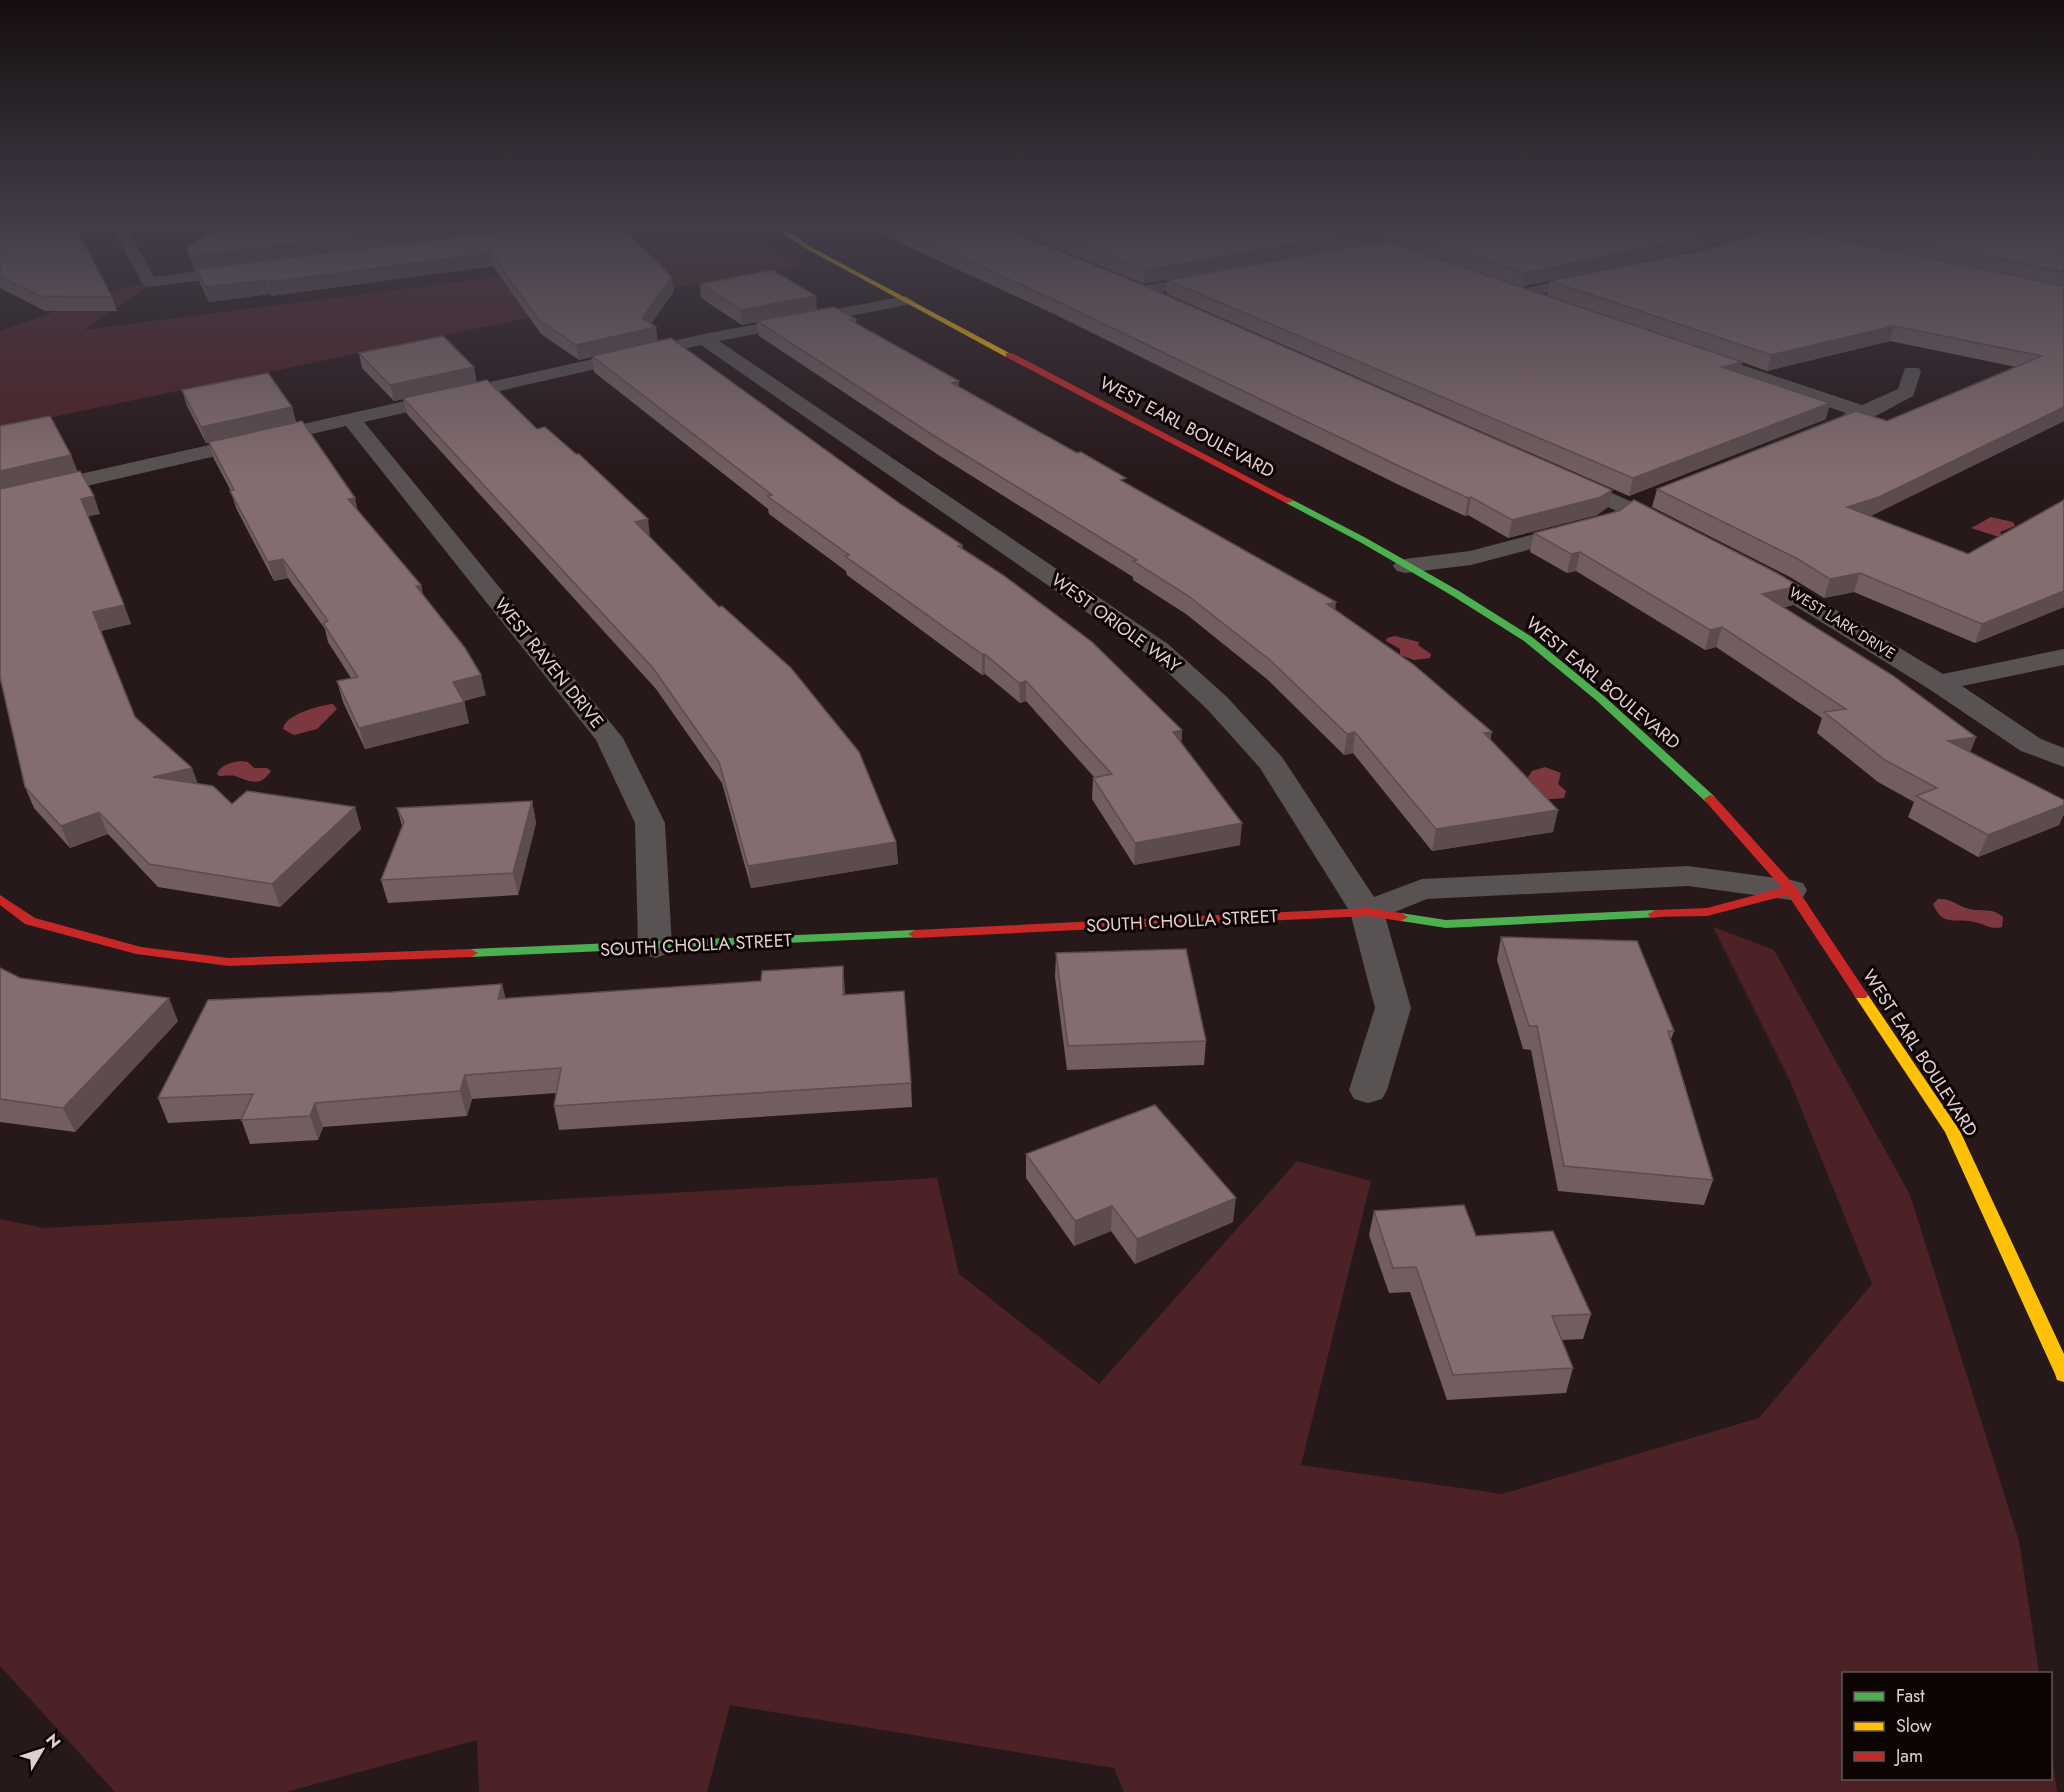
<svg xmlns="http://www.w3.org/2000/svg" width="2064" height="1792" font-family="Jost,sans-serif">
	<rect width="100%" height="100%" fill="#27181a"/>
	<g fill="#4d2227">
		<polygon points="676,226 744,226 776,253 805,266 665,289 0,428 0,331 130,285 150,286 83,330 495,277 651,259 634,230"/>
		<polygon points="1713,927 1774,950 1910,1195 2019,1541 2039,1673 1844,1674 1844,1778 2050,1778 2051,1747 2057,1792 1124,1792 1114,1768 730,1705 707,1792 479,1792 477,1740 286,1792 115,1792 0,1666 0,1219 44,1228 937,1178 959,1274 1099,1384 1297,1161 1371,1181 1301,1465 1502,1494 1759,1418 1872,1284 1790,1081"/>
	</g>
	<g fill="#7c373f">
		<polygon points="1991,517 2013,522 2015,526 2000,532 2002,535 1999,537 1971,528"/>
		<polygon points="1395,636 1419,642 1418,645 1431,654 1430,658 1414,660 1400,655 1400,649 1386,641 1387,638"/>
		<path d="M333,704l4,5 -20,20 -23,6 -11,-6c1,-14 37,-24 50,-25z"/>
		<path d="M241,761l7,1 6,6h13l4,3c-11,17 -22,10 -36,5 -4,-1 -11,0 -16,0l-2,-2c3,-9 15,-12 24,-13z"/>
		<polygon points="1545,767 1561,773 1558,784 1566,791 1564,798 1540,800 1526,780 1532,771"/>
		<path d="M1938,899c13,-1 17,5 28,9 13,5 25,-2 37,9l-1,10c-12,3 -17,-3 -28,-5 -19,-5 -31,6 -41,-18z"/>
	</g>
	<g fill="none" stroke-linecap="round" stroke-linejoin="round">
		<g fill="#595252" fill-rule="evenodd">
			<polygon points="111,226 125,226 154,277 244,265 252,270 244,275 149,287 143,285"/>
			<polygon points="576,226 666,226 659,230 582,232 577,231"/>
			<polygon points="1317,226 1337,226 1421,255 1424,258 1416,263 1411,261 1319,229"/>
			<polygon points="1739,226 1765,226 1815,237 1817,240 1810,244 1741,229"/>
			<polygon points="1593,273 1599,275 1601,278 1599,281 1519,299 1511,294 1513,291"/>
			<polygon points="1210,274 1218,279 1216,282 1142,296 1134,291 1142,286"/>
			<polygon points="906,296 914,301 912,304 719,341 1168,644 1227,697 1282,757 1374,897 1422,879 1688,866 1791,880 1803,883 1807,890 1803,897 1791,900 1688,886 1427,899 1385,916 1411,1008 1387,1090 1382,1099 1368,1103 1354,1099 1349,1090 1375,1008 1350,912 1260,768 1207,709 1150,656 701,345 364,422 623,738 665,823 672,947 667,954 655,958 643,954 638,947 635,823 596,740 346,426 0,506 0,492 704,334"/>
			<path d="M1697,350l165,55 36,-16 7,-21h14l2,4 -8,24c-18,9 -57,34 -75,29l-3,-4 11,-8 -155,-54 -3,-4 3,-4z"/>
			<polygon points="1569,474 1675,521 1678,526 1675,531 1667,533 1659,531 1561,485 1558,480 1561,475"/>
			<polygon points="1576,523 1584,525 1587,530 1584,535 1471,565 1405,573 1397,571 1393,566 1397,561 1405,559 1470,551"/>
			<polygon points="1758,566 1766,568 1943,674 2064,649 2064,665 1962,686 2041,739 2064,748 2064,767 2021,751 1929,689 1750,578 1746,573 1750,568"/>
		</g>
		<g fill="#4caf50" fill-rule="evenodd">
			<polygon points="1289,498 1366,538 1459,591 1532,637 1605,697 1714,796 1716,799 1714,802 1706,802 1597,701 1524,641 1451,595 1360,542 1286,503 1284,501"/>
			<polygon points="1655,910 1662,914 1660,917 1446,928 1401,921 1394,917 1401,913 1446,920"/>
			<polygon points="915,930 920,931 922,934 920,937 471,957 464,953 471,949"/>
		</g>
		<g fill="#ffc107" fill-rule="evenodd">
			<polygon points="773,226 780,226 809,246 1013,355 1006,357 805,248"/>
			<polygon points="1861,990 1866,992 1960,1131 2064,1354 2064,1382 2057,1380 2055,1374 1945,1132 1854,995"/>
		</g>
		<g fill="#c62828" fill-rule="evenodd">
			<polygon points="1006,353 1012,353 1294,501 1286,503 1006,357"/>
			<polygon points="1710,795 1714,796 1796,887 1868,995 1866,998 1856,998 1788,895 1707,916 1650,917 1648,914 1655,910 1707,908 1782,888 1706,802 1704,799"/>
			<polygon points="0,895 35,918 141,947 229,958 471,949 478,953 471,957 229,966 136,954 25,924 0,905"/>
			<polygon points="1367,908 1401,913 1408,917 1401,921 1367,916 915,938 908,934 915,930"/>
		</g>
	</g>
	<g fill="#725e5f">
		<polygon points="0,226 87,226 76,227 112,297 117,311 45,311 0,288"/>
		<polygon points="621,226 674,291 651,324 658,342 899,503 962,545 963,549 1182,730 1181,743 1240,845 1134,865 1092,799 1093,778 1094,777 1026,701 1020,703 985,674 982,675 847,575 846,571 769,514 768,509 594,372 592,357 579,360 541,334 493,266 271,296 270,294 209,302 200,283 196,269 195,270 191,261 187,248"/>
		<polygon points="869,226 998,226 1608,507 1597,515 1508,538 1468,515 1465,516 1397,484 1048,311 907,246"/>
		<polygon points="1003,226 1342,226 1361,232 1359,245 1144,284"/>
		<polygon points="1343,226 1750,226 1749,233 1695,250 1521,287"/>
		<polygon points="1775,226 2064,226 2064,421 1870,516 1968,554 2063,501 2064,498 2064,607 1975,643 1854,592 1824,598 1790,577 1652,507 1657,489 1887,421 2016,367 1890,341 1767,371 1742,362 1740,373 1826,419 1629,496 1167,294 1167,280 1547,296 1550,281 1703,250 1778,226"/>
		<polygon points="700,284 817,310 856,319 856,324 959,381 959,387 1126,483 1335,610 1491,740 1558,810 1553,832 1432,851 1353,753 1344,755 1268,680 1186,614 1133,580 1133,577 940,456 759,336 757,322 742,325 701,298"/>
		<polygon points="359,353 477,382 537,429 650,537 896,842 898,864 751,888 722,783 656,689 407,414 403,399 394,401 362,368"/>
		<polygon points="182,390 292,407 296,422 358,511 421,585 423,595 486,695 464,701 469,723 365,749 343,702 337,681 351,678 328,642 325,629 288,578 274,581 236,508 231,491 214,459 209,443 206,443 187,406"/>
		<polygon points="77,472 100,514 88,516 131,624 101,631 135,717 198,784 232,804 355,807 361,829 280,907 158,887 108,834 70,848 34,808 25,787"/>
		<polygon points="1534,533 1799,586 1793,605 1783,608 1976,737 1970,752 2064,800 2064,814 2059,825 1978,857 1908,817 1914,802 1878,782 1817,733 1822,718 1716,647 1705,650 1576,571 1567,573 1530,552"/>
		<polygon points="532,801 536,823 518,895 388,903 381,880 402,826 397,808"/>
		<polygon points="1501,937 1674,1031 1671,1039 1713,1180 1704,1205 1558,1191 1531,1050 1523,1049 1497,960"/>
		<polygon points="1056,953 1206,1041 1204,1065 1067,1070 1055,977"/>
		<polygon points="0,968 20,978 178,1021 75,1132 0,1122"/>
		<polygon points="502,984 505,998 845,995 911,1083 912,1107 559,1130 554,1106 556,1093 472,1099 467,1116 323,1127 318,1140 250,1144 241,1119 168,1123 158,1098 392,992"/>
		<polygon points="1026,1154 1233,1222 1135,1264 1111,1231 1074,1246 1026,1178"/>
		<polygon points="1374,1211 1476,1236 1591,1314 1583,1339 1562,1340 1573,1368 1566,1393 1447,1400 1410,1292 1389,1293 1369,1235"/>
	</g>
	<g fill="#5c4c4e">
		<polygon points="443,226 550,226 195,270 191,256"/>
		<polygon points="1734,226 1750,226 1749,233 1695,250 1521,287 1524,273"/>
		<polygon points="1361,232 1359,245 1144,284 1145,270"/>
		<polygon points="491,253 493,266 271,296 268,282"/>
		<polygon points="672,277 674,291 647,329 656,327 658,342 579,360 576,345 642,318"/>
		<polygon points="266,280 270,294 209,302 205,287"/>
		<polygon points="816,296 817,310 742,325 741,310"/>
		<polygon points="1894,326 1890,341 1767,371 1771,355"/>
		<polygon points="1742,362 1738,378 1722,367"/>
		<polygon points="474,367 477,383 394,401 390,385"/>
		<polygon points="959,381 959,397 952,383"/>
		<polygon points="1830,403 1826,419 1629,496 1633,478"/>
		<polygon points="292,407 296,423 206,443 201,427"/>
		<polygon points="2064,407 2064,421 1873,515 1842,525 1847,507"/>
		<polygon points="71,455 78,472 0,490 0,471"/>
		<polygon points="1612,490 1608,507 1597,515 1508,538 1512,520"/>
		<polygon points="94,496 100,514 88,516 81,499"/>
		<polygon points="1471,497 1468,515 1465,516 1468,498"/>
		<polygon points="355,498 359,516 348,499"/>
		<polygon points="648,519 650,537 635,522"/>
		<polygon points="1580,552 1576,571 1567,573 1571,554"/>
		<polygon points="283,559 288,578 274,581 268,562"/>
		<polygon points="1860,573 1854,592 1824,598 1830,579"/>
		<polygon points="421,585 425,604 416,586"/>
		<polygon points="1799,586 1793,605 1756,614 1762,594"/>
		<polygon points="2064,591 2064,607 1975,643 1982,624"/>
		<polygon points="1336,602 1334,621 1327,604"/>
		<polygon points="124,605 131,624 100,631 93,612"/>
		<polygon points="1722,627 1716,647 1705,650 1710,630"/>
		<polygon points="982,654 985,654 985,674 982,675"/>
		<polygon points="481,675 486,695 458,702 453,682"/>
		<polygon points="1026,681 1026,701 1020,703 1019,683"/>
		<polygon points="464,702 469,723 365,749 359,728"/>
		<polygon points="1182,730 1181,752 1173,732"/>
		<polygon points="1355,732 1353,753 1344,755 1347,734"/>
		<polygon points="1492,732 1488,753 1484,733"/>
		<polygon points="1976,737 1968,758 1948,741"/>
		<polygon points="192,768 200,789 153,777"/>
		<polygon points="532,801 536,823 518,895 513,873"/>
		<polygon points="2064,805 2064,814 2059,825 1978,857 1988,835"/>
		<polygon points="355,807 361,829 280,907 272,884"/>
		<polygon points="1558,810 1553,832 1432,851 1436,829"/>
		<polygon points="99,812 108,834 70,848 61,826"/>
		<polygon points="1242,823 1240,845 1134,865 1135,843"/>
		<polygon points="896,842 898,864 751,888 748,866"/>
		<polygon points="843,966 845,990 846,1019 843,995"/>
		<polygon points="502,984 508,1007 498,999"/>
		<polygon points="169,998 178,1021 75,1132 63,1108"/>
		<polygon points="465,1075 472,1099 467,1116 460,1091"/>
		<polygon points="315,1103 323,1127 318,1140 310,1116"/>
		<polygon points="1236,1198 1233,1222 1135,1264 1137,1239"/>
		<polygon points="1112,1206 1111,1231 1074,1246 1075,1221"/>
	</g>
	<g fill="#846d6f" stroke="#5c4c4e" stroke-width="1.5">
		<polygon points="0,226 75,226 112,297 40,296 0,277"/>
		<polygon points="220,226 443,226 191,256 187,248"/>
		<polygon points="546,226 621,226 672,277 642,318 656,327 576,345 538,319 491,253 268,282 266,280 205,287 196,269"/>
		<polygon points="893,226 998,226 1136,282 1612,490 1601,497 1512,520 1471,497 1468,498 1399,466 1048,297"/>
		<polygon points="1035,226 1342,226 1361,232 1145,270"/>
		<polygon points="1383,226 1734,226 1698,237 1524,273"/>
		<polygon points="1778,226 2064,286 2064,407 1879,497 1847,507 1968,554 2064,500 2064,591 1982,624 1860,573 1830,579 1796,558 1657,489 1856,411 1887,421 2042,356 1894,326 1771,355 1550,281 1703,250"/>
		<polygon points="1840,226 2064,226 2064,272"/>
		<polygon points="1386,241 1742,362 1722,367 1830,403 1633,478 1167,280"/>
		<polygon points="772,270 816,296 741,310 700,284"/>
		<polygon points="834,307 856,319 850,320 959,381 952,383 1077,453 1081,452 1126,478 1120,480 1336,602 1327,604 1414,665 1492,732 1484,733 1558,810 1436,829 1355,732 1347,734 1270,660 1187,595 1133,561 1137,560 939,439 757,321"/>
		<polygon points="443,336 474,367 390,385 359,353"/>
		<polygon points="671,338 899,503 962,545 958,546 1003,575 1092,642 1182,730 1173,732 1242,823 1135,843 1093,778 1112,774 1026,681 1019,683 985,654 982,654 845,556 849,555 767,496 772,495 592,356"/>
		<polygon points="268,373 292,407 201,427 182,390"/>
		<polygon points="487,380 537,429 545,427 576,454 579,454 648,519 635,522 719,607 722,606 791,668 859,752 896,842 748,866 719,762 653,668 403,398"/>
		<polygon points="50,416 71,455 0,471 0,426"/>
		<polygon points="302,421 355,498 348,499 421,585 416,586 465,648 481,675 453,682 464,702 359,728 337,681 358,677 323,623 328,621 283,559 268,562 230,491 234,490 209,442"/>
		<polygon points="80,471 94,496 81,499 124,605 93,612 135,717 192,768 153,777 213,786 232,804 247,791 355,807 272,884 149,864 99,812 61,826 25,787 0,677 0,489"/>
		<polygon points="1634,500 1775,572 1799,586 1762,594 1892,675 1976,737 1948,741 2064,800 2064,805 1988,835 1916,796 1937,788 1885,760 1824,712 1846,709 1722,627 1710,630 1580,552 1571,554 1534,533 1619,511"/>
		<polygon points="532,801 513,873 381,880 404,822 397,808"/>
		<polygon points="1501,937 1637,941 1674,1031 1668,1031 1713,1180 1564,1166 1537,1026 1529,1026"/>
		<polygon points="1186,949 1206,1041 1068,1046 1056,953"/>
		<polygon points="843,966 843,995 904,991 911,1083 554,1106 561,1068 465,1075 460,1091 315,1103 310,1116 241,1120 253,1094 158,1098 208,1000 392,992 502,984 498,999 761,981 762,971"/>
		<polygon points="0,968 20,978 169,998 63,1108 0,1099"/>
		<polygon points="1155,1105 1236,1198 1137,1239 1112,1206 1075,1221 1026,1154"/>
		<polygon points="1464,1205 1476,1236 1553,1231 1591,1314 1552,1316 1573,1368 1453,1375 1416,1267 1393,1268 1374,1211"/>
	</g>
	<linearGradient id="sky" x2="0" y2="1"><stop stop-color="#150d0e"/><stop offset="0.47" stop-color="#413d49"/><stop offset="1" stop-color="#413d49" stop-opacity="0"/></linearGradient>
	<rect width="2064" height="477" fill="url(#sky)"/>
	<g text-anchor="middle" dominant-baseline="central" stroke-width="6" stroke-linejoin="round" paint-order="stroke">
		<g font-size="15" fill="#e2cecf" stroke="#0d0404">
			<text transform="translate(1842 623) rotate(32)">WEST LARK DRIVE</text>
		</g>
		<g font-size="18" fill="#e2cecf" stroke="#0d0404">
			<text transform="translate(1187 427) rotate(28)">WEST EARL BOULEVARD</text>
			<text transform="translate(1116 623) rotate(36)">WEST ORIOLE WAY</text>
			<text transform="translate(549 663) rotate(51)">WEST RAVEN DRIVE</text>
			<text transform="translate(1603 683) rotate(40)">WEST EARL BOULEVARD</text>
			<text transform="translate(1182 921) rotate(-3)">SOUTH CHOLLA STREET</text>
			<text transform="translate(696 945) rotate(-3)">SOUTH CHOLLA STREET</text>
			<text transform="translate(1920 1053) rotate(57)">WEST EARL BOULEVARD</text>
		</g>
	</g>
	<rect x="1842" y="1672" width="210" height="108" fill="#0d0404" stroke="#625555" stroke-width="1.5"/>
	<rect x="1854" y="1692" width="30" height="9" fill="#4caf50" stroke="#625555" stroke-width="1.5"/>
	<text x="1896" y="1702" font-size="18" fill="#e2cecf">Fast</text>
	<rect x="1854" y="1722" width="30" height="9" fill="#ffc107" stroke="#625555" stroke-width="1.5"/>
	<text x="1896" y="1732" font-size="18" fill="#e2cecf">Slow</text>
	<rect x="1854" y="1752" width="30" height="9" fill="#c62828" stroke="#625555" stroke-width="1.5"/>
	<text x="1896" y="1762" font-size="18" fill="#e2cecf">Jam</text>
	<g transform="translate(42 1750) rotate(51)" stroke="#0d0404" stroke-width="4.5" paint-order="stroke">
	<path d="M0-4.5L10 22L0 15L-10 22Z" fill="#e2cecf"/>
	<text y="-9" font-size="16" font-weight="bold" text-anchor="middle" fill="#e2cecf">N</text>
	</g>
</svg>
